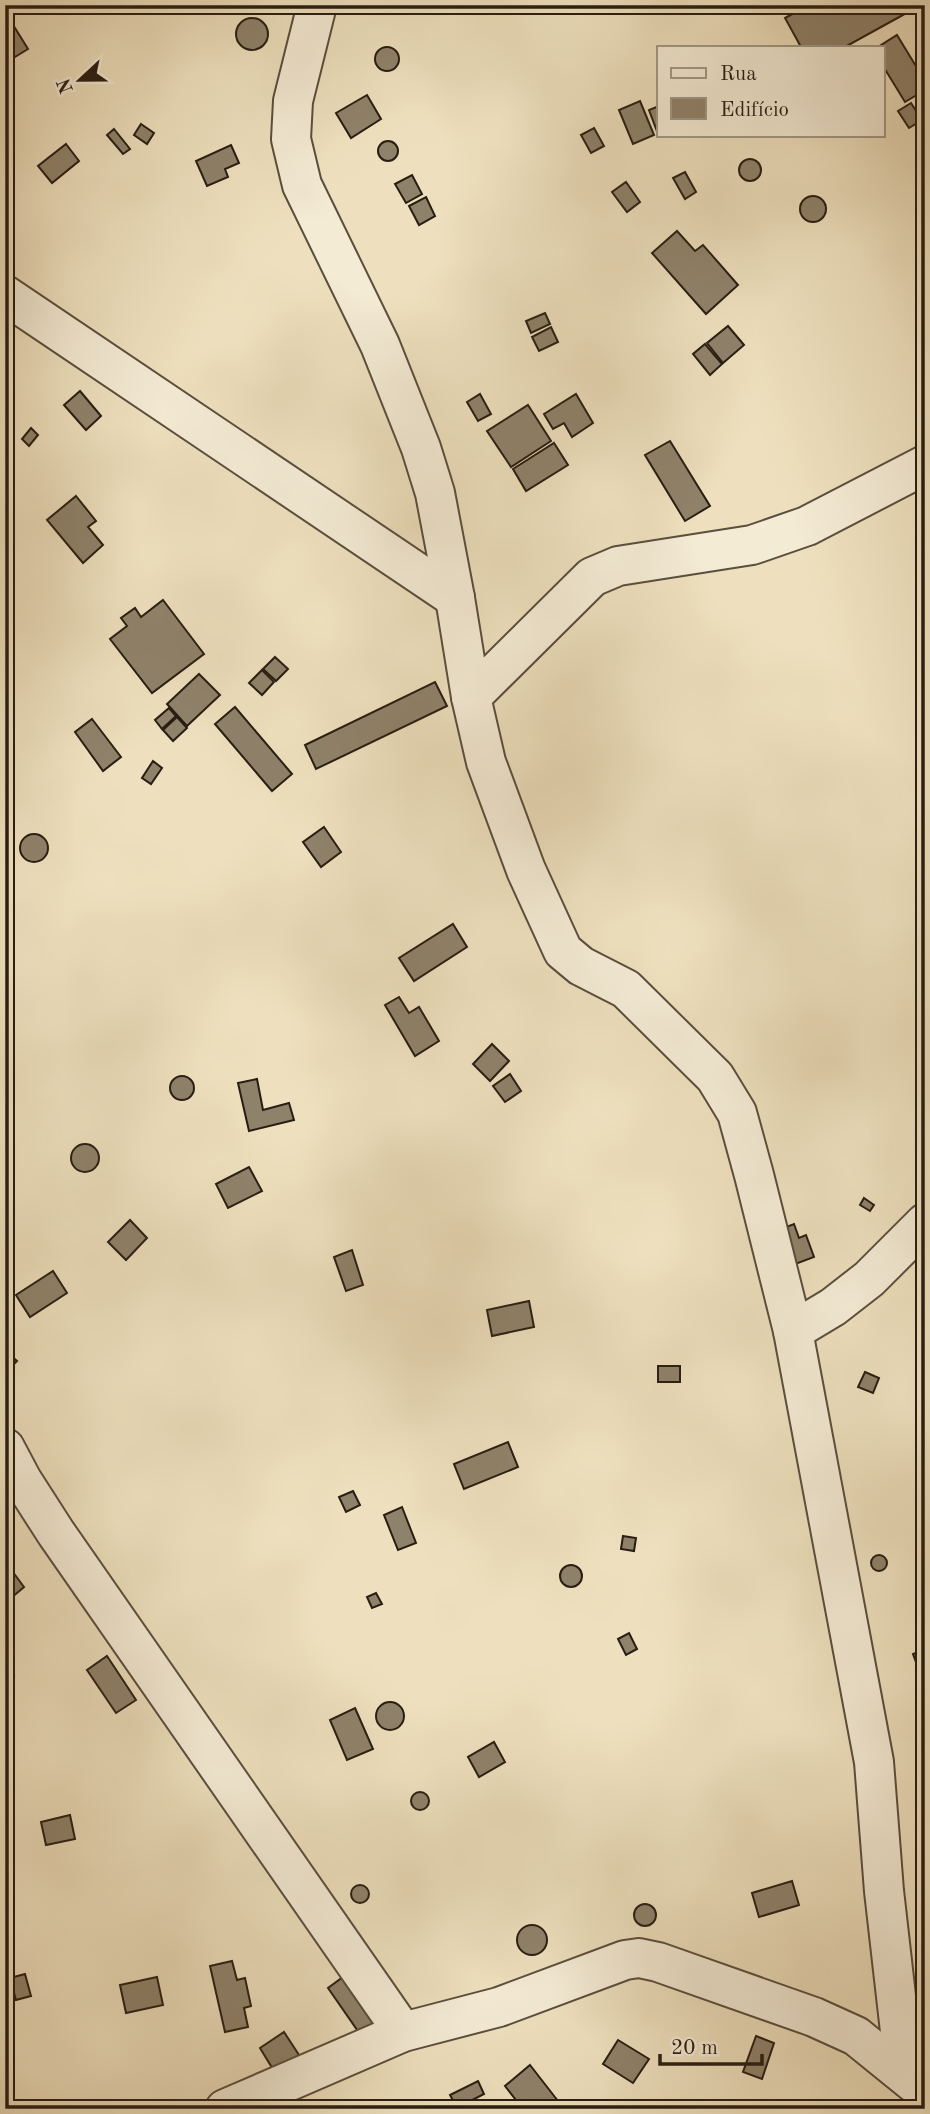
<svg xmlns="http://www.w3.org/2000/svg" width="930" height="2114" font-family="'Old Standard TT',serif">
	<rect width="100%" height="100%" fill="#eee0be"/>
	<filter id="stains"><feTurbulence type="fractalNoise" baseFrequency=".00286" numOctaves="4"/><feColorMatrix values="0 0 0 0 .2 0 0 0 0 .09 0 0 0 0 .02 0 0 0 .5 -.17"/></filter>
	<radialGradient id="worn" r=".72"><stop offset=".6" stop-color="#630" stop-opacity="0"/><stop offset="1" stop-color="#630" stop-opacity=".3"/></radialGradient>
	<g fill="#8f826b" stroke="#281d12" stroke-width="2">
		<polygon points="809,5 921,5 845,47 801,47 785,18"/>
		<polygon points="7,15 28,49 15,57 5,41 5,17"/>
		<circle cx="252" cy="34" r="16"/>
		<polygon points="897,35 925,81 925,90 905,102 883,66 883,47 878,47"/>
		<circle cx="387" cy="59" r="12"/>
		<polygon points="367,95 381,119 351,138 336,113"/>
		<polygon points="640,101 654,135 633,144 619,110"/>
		<polygon points="911,103 922,120 909,128 898,111"/>
		<polygon points="659,106 659,133 658,134 649,110"/>
		<polygon points="141,124 154,133 147,144 134,135"/>
		<polygon points="594,128 604,146 591,153 581,135"/>
		<polygon points="114,129 130,149 123,154 107,135"/>
		<circle cx="388" cy="151" r="10"/>
		<polygon points="66,144 79,161 52,183 38,166"/>
		<polygon points="231,145 239,163 225,169 228,177 207,186 196,161"/>
		<circle cx="750" cy="170" r="11"/>
		<polygon points="685,172 696,192 685,199 673,178"/>
		<polygon points="412,175 422,194 406,203 395,184"/>
		<polygon points="626,182 640,202 627,212 612,192"/>
		<circle cx="813" cy="209" r="13"/>
		<polygon points="426,197 435,216 419,225 409,206"/>
		<polygon points="677,231 695,251 703,245 738,285 706,314 652,253"/>
		<polygon points="545,313 550,324 531,333 526,321"/>
		<polygon points="728,326 744,345 723,363 707,343"/>
		<polygon points="551,327 558,342 539,351 532,337"/>
		<polygon points="705,344 722,364 710,375 693,354"/>
		<polygon points="80,391 101,416 86,430 64,405"/>
		<polygon points="480,394 491,414 478,421 467,402"/>
		<polygon points="576,394 593,423 572,437 564,423 553,429 544,414"/>
		<polygon points="528,405 551,441 511,467 487,431"/>
		<polygon points="31,428 38,435 29,446 22,439"/>
		<polygon points="670,441 710,506 685,521 645,455"/>
		<polygon points="554,443 568,465 526,491 513,469"/>
		<polygon points="76,496 96,521 88,527 103,545 83,563 47,520"/>
		<polygon points="163,600 204,654 152,693 110,639 127,626 121,618 135,608 141,617"/>
		<polygon points="275,657 288,669 276,681 263,669"/>
		<polygon points="262,670 274,682 262,695 249,683"/>
		<polygon points="199,674 220,695 187,726 167,704"/>
		<polygon points="435,682 447,706 316,769 305,745"/>
		<polygon points="235,707 292,774 272,791 215,724"/>
		<polygon points="169,708 176,716 162,729 155,720"/>
		<polygon points="177,717 187,728 173,741 163,730"/>
		<polygon points="92,719 121,757 103,771 75,732"/>
		<polygon points="153,761 162,768 151,784 142,778"/>
		<polygon points="324,827 341,852 321,867 303,842"/>
		<circle cx="34" cy="848" r="14"/>
		<polygon points="453,924 467,947 414,981 399,958"/>
		<polygon points="399,997 409,1013 419,1007 439,1041 415,1056 385,1005"/>
		<polygon points="492,1044 509,1061 490,1081 473,1064"/>
		<polygon points="510,1074 521,1091 505,1102 493,1086"/>
		<circle cx="182" cy="1088" r="12"/>
		<polygon points="257,1079 263,1110 289,1103 294,1120 249,1131 238,1083"/>
		<circle cx="85" cy="1158" r="14"/>
		<polygon points="249,1167 262,1191 228,1208 216,1184"/>
		<polygon points="864,1198 874,1205 870,1211 860,1205"/>
		<polygon points="130,1220 147,1238 126,1260 108,1242"/>
		<polygon points="794,1224 799,1238 806,1235 814,1257 790,1266 776,1231"/>
		<polygon points="352,1250 363,1285 346,1291 334,1257"/>
		<polygon points="53,1271 67,1293 30,1317 16,1295"/>
		<polygon points="529,1301 534,1327 492,1336 487,1310"/>
		<polygon points="5,1350 17,1361 5,1373"/>
		<rect x="658" y="1366" width="22" height="16"/>
		<polygon points="865,1372 879,1378 873,1393 858,1387"/>
		<polygon points="508,1442 518,1467 464,1489 454,1464"/>
		<polygon points="353,1491 360,1505 346,1512 339,1497"/>
		<polygon points="402,1507 416,1543 398,1550 384,1515"/>
		<polygon points="623,1536 636,1538 634,1551 621,1549"/>
		<circle cx="879" cy="1563" r="8"/>
		<polygon points="7,1564 24,1587 10,1599 5,1594"/>
		<circle cx="571" cy="1576" r="11"/>
		<polygon points="376,1593 382,1604 372,1608 367,1597"/>
		<polygon points="629,1633 637,1649 626,1655 618,1639"/>
		<polygon points="925,1649 925,1671 920,1673 913,1654"/>
		<polygon points="107,1656 136,1700 116,1713 87,1670"/>
		<polygon points="5,1669 14,1676 5,1687"/>
		<circle cx="390" cy="1716" r="14"/>
		<polygon points="355,1708 373,1749 347,1760 330,1720"/>
		<polygon points="494,1742 505,1762 479,1777 468,1757"/>
		<circle cx="420" cy="1801" r="9"/>
		<polygon points="70,1815 75,1839 46,1845 41,1822"/>
		<polygon points="792,1881 799,1905 759,1917 752,1893"/>
		<circle cx="360" cy="1894" r="9"/>
		<circle cx="645" cy="1915" r="11"/>
		<circle cx="532" cy="1940" r="15"/>
		<polygon points="232,1961 237,1980 245,1978 251,2006 244,2008 248,2027 225,2032 210,1966"/>
		<polygon points="25,1974 31,1996 16,2000 10,1978"/>
		<polygon points="347,1974 381,2024 362,2037 328,1988"/>
		<polygon points="157,1977 163,2005 126,2013 120,1985"/>
		<polygon points="284,2032 299,2055 274,2071 260,2048"/>
		<polygon points="756,2036 774,2043 762,2079 743,2072"/>
		<polygon points="618,2040 649,2059 633,2083 603,2064"/>
		<polygon points="530,2065 558,2101 548,2109 523,2109 505,2086"/>
		<polygon points="478,2081 484,2094 457,2108 450,2095"/>
	</g>
	<g fill="none" stroke-linecap="round" stroke-linejoin="round">
		<defs>
			<g id="street">
				<polyline points="317,5 293,101 291,139 302,185 380,345 421,448 435,493 455,598 471,697 486,762 526,870 563,951 581,966 626,989 715,1077 737,1113 754,1175 793,1331 874,1762 884,1891 905,2075"/>
				<polyline points="5,295 455,598"/>
				<polyline points="471,697 592,577 618,566 752,545 807,526 925,465"/>
				<polyline points="793,1331 833,1307 869,1279 925,1223"/>
				<polyline points="5,1448 22,1480 56,1533 403,2032"/>
				<polyline points="225,2109 403,2032 499,2007 625,1960 639,1958 658,1962 814,2017 856,2036 914,2083"/>
			</g>
		</defs>
		<use href="#street" stroke="#5a4e3d" stroke-width="42"/>
		<use href="#street" stroke="#f4ebd5" stroke-width="38"/>
	</g>
	<rect width="930" height="2114" fill="none" stroke="#eee0be" stroke-width="28"/>
	<rect x="7" y="7" width="916" height="2100" fill="none" stroke="#281d12" stroke-width="3.5"/>
	<rect x="14" y="14" width="902" height="2086" fill="none" stroke="#281d12" stroke-width="2"/>
	<rect x="657" y="46" width="228" height="91" fill="#f4ebd5" stroke="#a29987" stroke-width="2"/>
	<rect x="671" y="68" width="35" height="10" fill="#f4ebd5" stroke="#a29987" stroke-width="2"/>
	<text x="720" y="80" font-size="21" fill="#281d12">Rua</text>
	<rect x="671" y="98" width="35" height="21" fill="#8f826b" stroke="#a29987" stroke-width="2"/>
	<text x="720" y="116" font-size="21" fill="#281d12">Edifício</text>
	<g transform="translate(80 80) rotate(248)" stroke="#f4ebd5" stroke-width="5" paint-order="stroke">
	<path d="M0-5L12 26L0 18L-12 26Z" fill="#281d12"/>
	<text y="-10" font-size="19" font-weight="bold" text-anchor="middle" fill="#281d12">N</text>
	</g>
	<path d="M660 2054v10h102v-10" fill="none" stroke="#281d12" stroke-width="3.5"/>
	<text x="671" y="2054" font-size="21" fill="#281d12" stroke="#f4ebd5" stroke-width="5" paint-order="stroke">20 m</text>
	<rect width="100%" height="100%" filter="url(#stains)"/>
	<rect width="100%" height="100%" fill="url(#worn)"/>
</svg>
